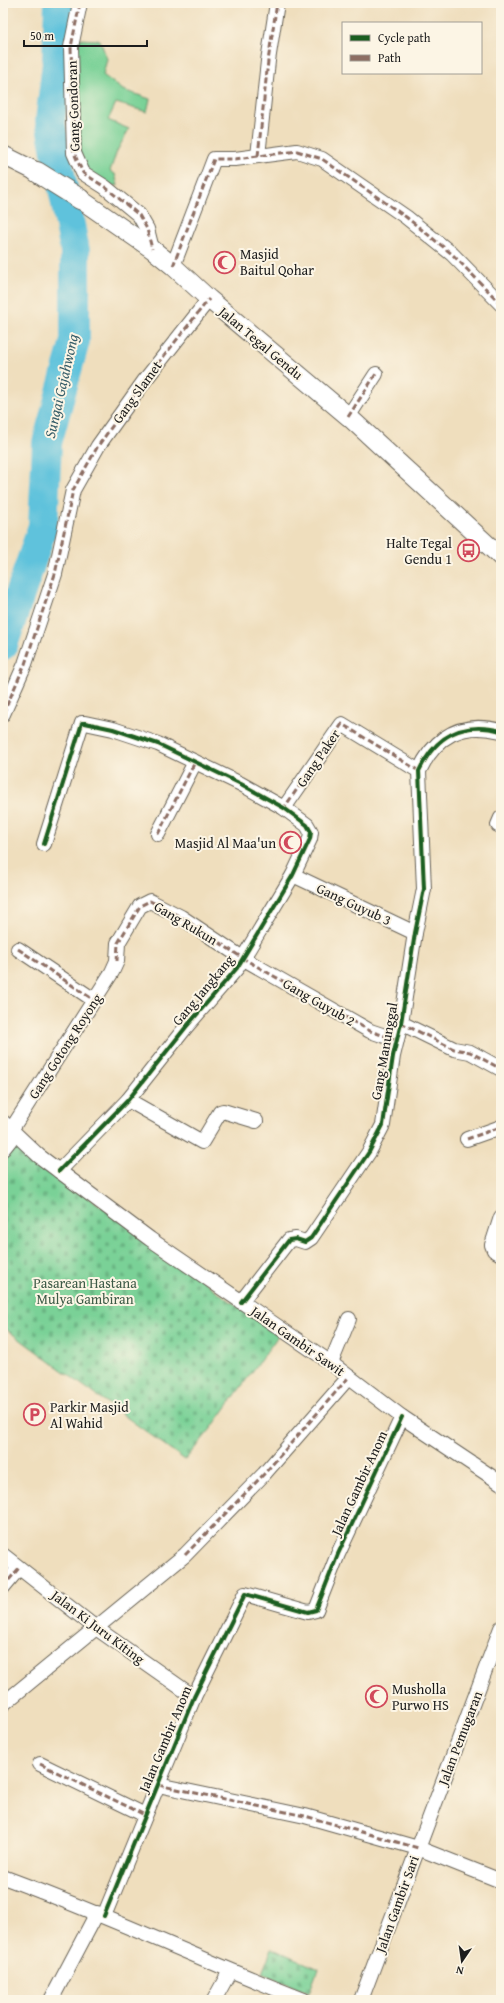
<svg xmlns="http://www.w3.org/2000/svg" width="504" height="2003" font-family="'Gentium Book Plus',serif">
	<defs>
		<pattern id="cemetery-stones" width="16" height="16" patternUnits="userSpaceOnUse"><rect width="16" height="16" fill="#7ad197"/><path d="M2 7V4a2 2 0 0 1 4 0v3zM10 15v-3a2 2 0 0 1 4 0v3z" fill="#69b382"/></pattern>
	</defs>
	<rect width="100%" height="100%" fill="#fcf5e5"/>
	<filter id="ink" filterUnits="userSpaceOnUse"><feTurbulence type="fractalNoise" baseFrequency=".025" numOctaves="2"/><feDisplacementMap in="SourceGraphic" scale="8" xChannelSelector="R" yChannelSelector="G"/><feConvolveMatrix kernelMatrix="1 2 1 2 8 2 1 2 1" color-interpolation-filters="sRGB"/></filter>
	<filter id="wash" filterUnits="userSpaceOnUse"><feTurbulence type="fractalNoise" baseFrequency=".012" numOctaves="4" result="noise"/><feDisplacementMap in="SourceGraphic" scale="16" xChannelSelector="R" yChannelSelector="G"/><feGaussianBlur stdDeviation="0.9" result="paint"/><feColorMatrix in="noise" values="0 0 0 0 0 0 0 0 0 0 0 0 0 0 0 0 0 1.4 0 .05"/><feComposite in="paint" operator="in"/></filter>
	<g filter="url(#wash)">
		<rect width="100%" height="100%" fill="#efdebd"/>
		<g fill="url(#cemetery-stones)" stroke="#4b765a">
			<polygon points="15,1143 278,1336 210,1430 185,1460 3,1327 3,1157"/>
			<polygon points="272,1948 318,1969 309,1993 262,1973"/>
		</g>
		<polygon fill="#7ad197" stroke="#4b765a" points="77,39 100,40 107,59 103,75 123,90 150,99 147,112 116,103 108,120 129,129 117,151 110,171 115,174 118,186 92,183 80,166"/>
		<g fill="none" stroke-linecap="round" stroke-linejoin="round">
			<polyline stroke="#5fc2dc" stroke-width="30" points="3,645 43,526 47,443 75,341 75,251 50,121 57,63 59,3"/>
		</g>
	</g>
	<g filter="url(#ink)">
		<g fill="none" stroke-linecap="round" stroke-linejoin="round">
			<defs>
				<g id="minor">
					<polyline points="80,3 71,47 74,153 83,173 105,187 139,215 147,229 152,249"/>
					<polyline points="258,156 268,61 277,3"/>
					<polyline points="173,266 214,159 235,159 297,151 322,159 406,217 452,254 501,304"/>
					<polyline points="348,417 376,374"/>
					<polyline points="3,714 25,664 55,574 73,490 98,446 145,380 209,299"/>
					<polyline points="284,808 342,724 419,771"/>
					<polyline points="498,825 501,818"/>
					<polyline points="158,834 195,762"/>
					<polyline points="44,844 82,723 85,723 113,729 158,744 241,784 284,808 307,825 311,832 310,839 293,875 237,968 186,1027 128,1100 59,1171"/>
					<polyline points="293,875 415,933"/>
					<polyline points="18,949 94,1000"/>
					<polyline points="401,1023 454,1049 470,1052 501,1069"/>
					<polyline points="128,1100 202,1142 220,1112 223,1111 256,1121"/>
					<polyline points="3,1122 39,1156 150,1239 331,1363 402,1417 501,1483"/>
					<polyline points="11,1130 112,972 117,961 118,943 140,906 150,901 181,917 244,959 370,1031 397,1040"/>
					<polyline points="467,1139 501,1127"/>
					<polyline points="3,1149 15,1134"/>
					<polyline points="501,1217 492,1245 494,1250 501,1254"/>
					<path d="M241,1302l48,-62 7,-1 9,3 6,-4 58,-86 14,-27 10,-69 8,-33 14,-90 9,-44 -5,-118c17,-36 43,-50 82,-40"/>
					<polyline points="331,1363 349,1319"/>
					<polyline points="3,1555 96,1628 194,1697"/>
					<polyline points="3,1587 19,1568"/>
					<polyline points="3,1704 185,1555 264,1474 349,1377"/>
					<polyline points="40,1764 145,1815"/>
					<polyline points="158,1785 305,1816 418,1848 501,1881"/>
					<path d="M3,1877c102,37 200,84 301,123"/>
					<polyline points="104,1916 194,1697 245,1594 308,1612 316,1610 338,1554 402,1417"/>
					<polyline points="51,2000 97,1913"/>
					<polyline points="214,2000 230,1971"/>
					<polyline points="361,2000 501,1628"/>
				</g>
				<g id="tertiary">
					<polyline points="3,155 37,172"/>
					<polyline points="80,199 152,249 173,266 209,299 349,417 501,557"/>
				</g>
				<polyline id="secondary" points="37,172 80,199"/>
			</defs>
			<use href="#minor" stroke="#666054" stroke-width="16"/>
			<use href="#tertiary" stroke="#666054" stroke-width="20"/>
			<use href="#secondary" stroke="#666054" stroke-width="22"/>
			<use href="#minor" stroke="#fff" stroke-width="14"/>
			<use href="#tertiary" stroke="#fff" stroke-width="18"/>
			<use href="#secondary" stroke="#fff" stroke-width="20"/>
			<g stroke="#8d6e63" stroke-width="3" stroke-dasharray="6 3" stroke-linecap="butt">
				<polyline points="80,3 71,47 74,153 83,173 105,187 139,215 147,229 152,249"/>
				<polyline points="258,156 268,61 277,3"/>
				<polyline points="173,266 214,159 235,159 297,151 322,159 406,217 452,254 501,304"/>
				<polyline points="348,417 376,374"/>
				<polyline points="3,714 25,664 55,574 73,490 98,446 145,380 209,299"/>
				<polyline points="282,807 284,808 342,724 419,771 419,773"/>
				<polyline points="158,834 195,762"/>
				<polyline points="18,949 94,1000"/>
				<polyline points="117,961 118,943 140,906 150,901 181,917 244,959 370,1031 397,1040"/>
				<polyline points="401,1023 454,1049 470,1052 501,1069"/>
				<polyline points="467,1139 501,1127"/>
				<polyline points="185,1555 264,1474 349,1377"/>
				<polyline points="3,1587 19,1568"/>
				<polyline points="40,1764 145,1815"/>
				<polyline points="158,1785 305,1816 418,1848"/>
			</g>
			<defs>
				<g id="cycleway">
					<polyline points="44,844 82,723 85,723 113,729 158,744 241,784 284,808 307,825 311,832 310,839 293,875 237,968 186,1027 128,1100 59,1171"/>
					<path d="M241,1302l48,-62 7,-1 9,3 6,-4 58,-86 14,-27 10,-69 8,-33 14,-90 9,-44 -5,-118c17,-36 43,-50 82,-40"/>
					<polyline points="104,1916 194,1697 245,1594 308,1612 316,1610 338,1554 402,1417"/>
				</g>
			</defs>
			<use href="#cycleway" stroke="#fcf5e5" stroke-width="6"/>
			<use href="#cycleway" stroke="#1b5e20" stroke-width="4"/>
		</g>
	</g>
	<defs>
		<symbol id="mosque-ring" viewBox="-11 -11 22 22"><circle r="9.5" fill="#fcf5e5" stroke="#d1495b" stroke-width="1.5"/><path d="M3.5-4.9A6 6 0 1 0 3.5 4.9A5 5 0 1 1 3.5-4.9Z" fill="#d1495b"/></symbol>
		<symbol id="bus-ring" viewBox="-11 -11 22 22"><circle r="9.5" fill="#fcf5e5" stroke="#d1495b" stroke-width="1.5"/><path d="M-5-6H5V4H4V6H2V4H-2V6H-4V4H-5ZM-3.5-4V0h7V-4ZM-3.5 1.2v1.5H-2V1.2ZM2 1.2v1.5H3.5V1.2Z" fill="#d1495b"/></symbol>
		<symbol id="parking-ring" viewBox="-11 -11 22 22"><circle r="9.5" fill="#fcf5e5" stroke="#d1495b" stroke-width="1.5"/><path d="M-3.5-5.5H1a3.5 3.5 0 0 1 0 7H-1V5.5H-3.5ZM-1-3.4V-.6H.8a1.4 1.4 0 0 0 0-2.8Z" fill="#d1495b"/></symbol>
	</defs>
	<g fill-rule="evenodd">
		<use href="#mosque-ring" x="212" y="250" width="25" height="25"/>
		<use href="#bus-ring" x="456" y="538" width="25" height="25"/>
		<use href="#mosque-ring" x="278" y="830" width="25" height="25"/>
		<use href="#parking-ring" x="22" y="1402" width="25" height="25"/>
		<use href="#mosque-ring" x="364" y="1684" width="25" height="25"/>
	</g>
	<g text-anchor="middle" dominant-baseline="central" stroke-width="4" stroke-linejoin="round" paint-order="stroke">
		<g font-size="14" fill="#1c1c1c" stroke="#fcf5e5">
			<text transform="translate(73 106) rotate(-92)">Gang Gondoran</text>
			<text transform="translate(261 343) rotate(40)">Jalan Tegal Gendu</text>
			<text transform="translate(137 392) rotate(-54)">Gang Slamet</text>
			<text transform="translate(318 758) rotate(-56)">Gang Paker</text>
			<text transform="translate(354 904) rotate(25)">Gang Guyub 3</text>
			<text transform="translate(186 923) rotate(31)">Gang Rukun</text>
			<text transform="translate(203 990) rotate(-50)">Gang Jangkang</text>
			<text transform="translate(319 1002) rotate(30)">Gang Guyub 2</text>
			<text transform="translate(65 1046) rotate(-57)">Gang Gotong Royong</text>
			<text transform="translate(384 1051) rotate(-80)">Gang Manunggal</text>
			<text transform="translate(298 1341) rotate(35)">Jalan Gambir Sawit</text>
			<text transform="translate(359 1483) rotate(-65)">Jalan Gambir Anom</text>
			<text transform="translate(98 1627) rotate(37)">Jalan Ki Juru Kiting</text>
			<text transform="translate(460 1738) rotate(-69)">Jalan Pemugaran</text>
			<text transform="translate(165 1739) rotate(-67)">Jalan Gambir Anom</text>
			<text transform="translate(397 1904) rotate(-70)">Jalan Gambir Sari</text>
		</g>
		<g font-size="14" fill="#1c1c1c" stroke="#fcf5e5" text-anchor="start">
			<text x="240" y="254">Masjid<tspan x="240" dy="16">Baitul Qohar</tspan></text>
			<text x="452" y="543" text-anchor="end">Halte Tegal<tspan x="452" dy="16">Gendu 1</tspan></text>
			<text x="276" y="843" text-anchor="end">Masjid Al Maa'un</text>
			<text x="50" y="1407">Parkir Masjid<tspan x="50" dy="16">Al Wahid</tspan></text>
			<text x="392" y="1689">Musholla<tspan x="392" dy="16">Purwo HS</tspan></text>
		</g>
		<g font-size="14" fill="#3d5b47" stroke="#fcf5e5">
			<text x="85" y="1283">Pasarean Hastana<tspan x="85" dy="16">Mulya Gambiran</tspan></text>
		</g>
		<g font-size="15" font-style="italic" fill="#375e69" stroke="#fcf5e5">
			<text transform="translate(61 386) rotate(-77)">Sungai Gajahwong</text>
		</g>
	</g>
	<rect width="504" height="2003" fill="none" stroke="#fcf5e5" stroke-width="16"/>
	<rect x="342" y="22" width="140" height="52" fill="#fcf5e5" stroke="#a29e95"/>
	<rect x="350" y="35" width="20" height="6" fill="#1b5e20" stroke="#a29e95"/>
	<text x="378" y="42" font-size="12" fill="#1c1c1c">Cycle path</text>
	<rect x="350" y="55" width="20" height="6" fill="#8d6e63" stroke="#a29e95"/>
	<text x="378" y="62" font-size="12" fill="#1c1c1c">Path</text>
	<g transform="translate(462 1961) rotate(193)" stroke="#fcf5e5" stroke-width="3" paint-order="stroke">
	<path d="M0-3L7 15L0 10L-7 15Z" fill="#1c1c1c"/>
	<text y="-6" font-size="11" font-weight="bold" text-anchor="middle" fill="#1c1c1c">N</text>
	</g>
	<path d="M24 40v6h123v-6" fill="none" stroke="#1c1c1c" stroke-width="2"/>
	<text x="30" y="40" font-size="12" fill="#1c1c1c" stroke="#fcf5e5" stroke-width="3" paint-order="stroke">50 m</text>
</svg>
